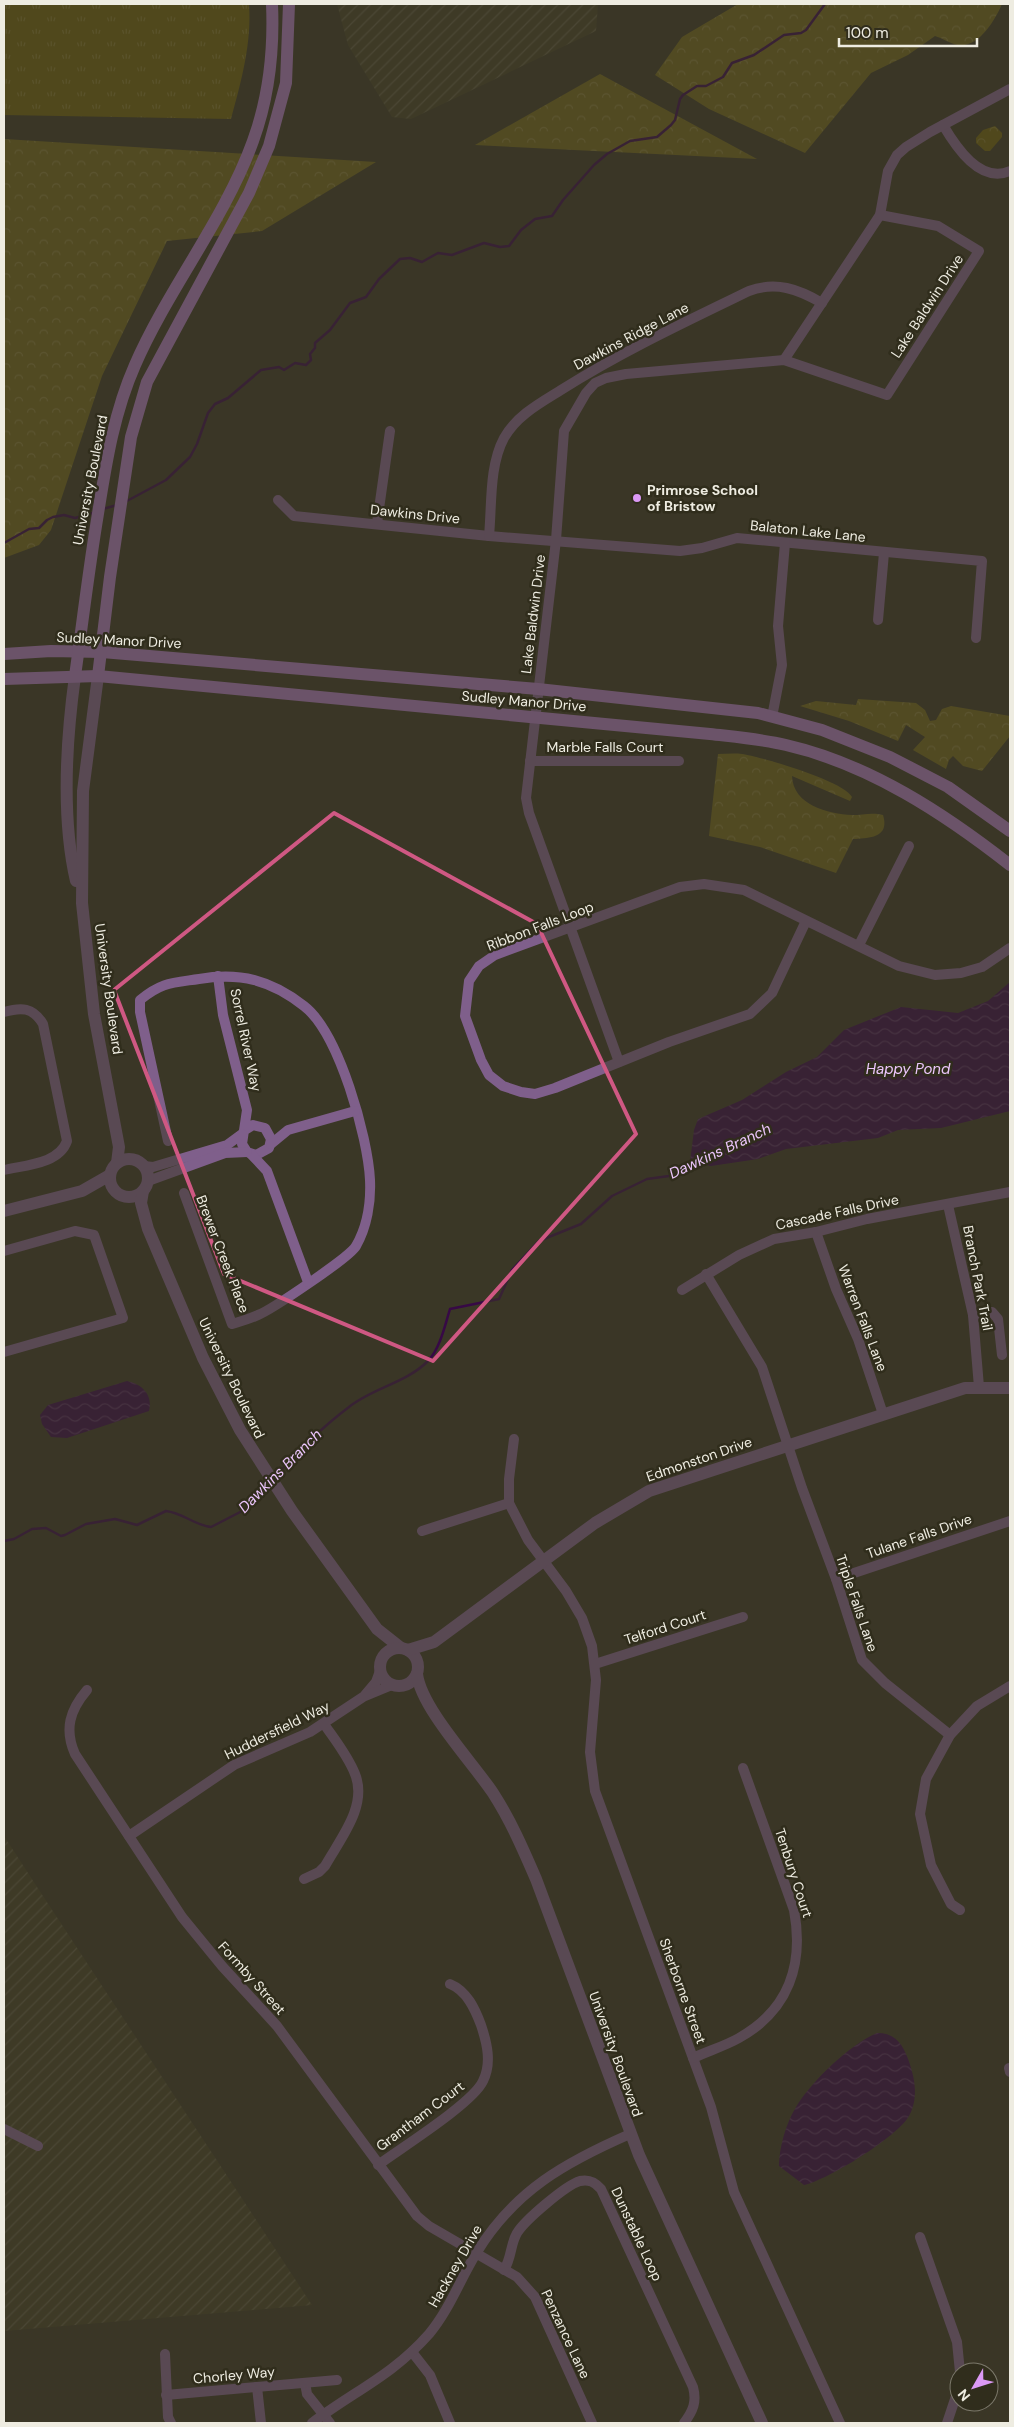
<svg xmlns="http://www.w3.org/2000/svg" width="1014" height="2427" font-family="'DM Sans',sans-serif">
	<defs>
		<pattern id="industrial-furrows" width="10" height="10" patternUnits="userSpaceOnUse" patternTransform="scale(1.25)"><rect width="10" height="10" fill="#443f27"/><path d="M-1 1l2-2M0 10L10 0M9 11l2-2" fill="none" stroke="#5f5b46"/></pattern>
		<pattern id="grass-tufts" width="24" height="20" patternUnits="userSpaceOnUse" patternTransform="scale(1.25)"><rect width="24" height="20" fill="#6b5d10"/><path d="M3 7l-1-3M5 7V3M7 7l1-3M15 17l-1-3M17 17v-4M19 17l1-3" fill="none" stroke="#807432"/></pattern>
		<pattern id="forest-crowns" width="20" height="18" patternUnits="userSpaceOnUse" patternTransform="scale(1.25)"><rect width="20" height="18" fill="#6e621e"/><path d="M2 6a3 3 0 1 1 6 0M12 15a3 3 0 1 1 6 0" fill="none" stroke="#83793e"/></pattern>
		<pattern id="park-crowns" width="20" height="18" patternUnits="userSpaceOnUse" patternTransform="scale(1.25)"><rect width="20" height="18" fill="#6b5d10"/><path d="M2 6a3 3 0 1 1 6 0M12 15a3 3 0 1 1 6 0" fill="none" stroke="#807432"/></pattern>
		<pattern id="water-waves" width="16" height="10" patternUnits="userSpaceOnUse" patternTransform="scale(1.25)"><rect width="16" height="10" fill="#370946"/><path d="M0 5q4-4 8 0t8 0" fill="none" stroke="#542d60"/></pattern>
	</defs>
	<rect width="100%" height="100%" fill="#3a3726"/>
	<g fill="url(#industrial-furrows)">
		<polygon points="337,4 598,4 596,31 411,119 392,117 348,45"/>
		<polygon points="4,1836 39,1890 312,2305 4,2331"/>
	</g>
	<path fill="url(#grass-tufts)" d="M4,4h245c3,39 -8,78 -18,115l-227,-4z"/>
	<g fill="url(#forest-crowns)">
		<path d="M738,4h264c-7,16 -23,44 -44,41 -7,-1 -16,-7 -23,-9l-27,19 -37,18 -66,80 -96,-44 -54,-34 27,-38z"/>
		<polygon points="600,74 757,159 475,145"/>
		<polygon points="4,139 376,162 262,231 167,241 102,376 51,530 39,545 4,558"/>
		<polygon points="858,699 916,703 925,710 930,721 936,720 942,709 951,706 1010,716 1010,736 982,771 963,766 953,756 949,760 946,769 913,750 925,737 906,725 898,741 849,721 800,706 816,701 856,705"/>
		<path d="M718,754c8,0 16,-1 24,0 20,3 102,27 110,43l-2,4 -58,-25c1,29 36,38 60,39 11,0 20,-3 31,0 7,23 -14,23 -30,24l-17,34 -76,-26 -51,-11z"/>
	</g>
	<polygon fill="url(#park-crowns)" points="995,126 1002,133 1002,137 990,151 985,151 976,143 976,138 983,130"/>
	<g fill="url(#water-waves)">
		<polygon points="1010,982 1010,1111 941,1128 898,1130 878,1138 786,1149 758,1159 711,1166 690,1162 694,1130 698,1119 742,1100 786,1072 817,1057 844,1030 901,1007 958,1013 988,1001"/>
		<path d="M127,1381c15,3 26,14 22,30l-82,27 -16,-1 -9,-13 -2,-9 8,-10z"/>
		<path d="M877,2033c15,0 23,7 29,21 8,19 14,43 3,62 -12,21 -81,64 -105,69l-25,-19c0,-18 7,-43 17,-59 16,-26 53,-62 81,-74z"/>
	</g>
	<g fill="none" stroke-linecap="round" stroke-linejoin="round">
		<g stroke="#370946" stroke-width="2.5">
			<polyline points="125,502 166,480 190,457 197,444 208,413 215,404 228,398 261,370 279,367 284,370 295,363 306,365 311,360 310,354 315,348 315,343 330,330 350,303 366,297 379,279 400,259 410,258 422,262 438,253 452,255 484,243 500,247 509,246 521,230 535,219 552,216 563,200 594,165 607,154 630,141 657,137 671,125 675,120 680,99 683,95 697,86 706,86 723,77 732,63 754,55 784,35 801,33 806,30 825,4"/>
			<polyline points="103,509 117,505"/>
			<polyline points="4,543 29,529 39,528 47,520 53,517 64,515 75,518 93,513"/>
			<path d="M275,1477c23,-26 46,-49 74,-70 24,-19 57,-24 79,-46 12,-12 17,-36 22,-52l49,-10 13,-29 27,-29 42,-17 31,-28 35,-17 22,-3 24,-15"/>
			<path d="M4,1541l10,-2 18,-10 14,-1 15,8 4,-1 21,-11 29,-5 22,6 29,-14c17,2 28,14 45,16l35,-18 23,-26"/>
		</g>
		<g stroke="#7f5f8b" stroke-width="10">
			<path d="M943,125c13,22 37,59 67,46"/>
			<polyline points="784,360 880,215 888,171 897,155 906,147 930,132 1010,89"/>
			<polyline points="278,500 294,516 489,536 680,551 702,548 737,538 982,561 976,638"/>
			<polyline points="377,523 390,431"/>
			<path d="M489,536c3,-31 0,-70 15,-98 12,-22 36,-35 57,-48 60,-38 124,-68 188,-99 27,-10 49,-2 73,12"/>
			<polyline points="878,620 884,553"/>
			<polyline points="772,717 782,665 778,626 785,543"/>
			<polyline points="530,761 679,761"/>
			<polyline points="806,921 772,993 750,1014 669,1042 555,1088 535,1094 521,1092 503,1086 489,1075 481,1060 465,1016 469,981 479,966 495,955 680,887 704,884 744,890 899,966 935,975 961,973 982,967 1010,948"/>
			<polyline points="859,945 909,846"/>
			<polyline points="218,976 223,1015 247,1110 242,1144 247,1152 256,1155 269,1148 271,1139 265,1128 253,1125 245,1130"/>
			<path d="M4,1012c17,-5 29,-5 39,12l24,117c-8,23 -42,24 -63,29"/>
			<polyline points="619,1062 529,813 526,798 556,540 564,431 586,393 595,383 606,378 626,374 784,360 887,395 979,251 938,226 880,215"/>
			<path d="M168,1141l-28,-129v-12c22,-18 32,-17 59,-21 41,-7 72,1 105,27 35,27 64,131 66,174 1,22 -3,47 -14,66 -6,11 -85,64 -98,69 -8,4 -17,6 -26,9l-48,-131"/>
			<polyline points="271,1144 288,1130 355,1111"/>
			<polyline points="251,1154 267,1171 308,1282"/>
			<polyline points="144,1166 153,1167 227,1145 242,1134"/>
			<polyline points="148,1181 225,1153 247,1152"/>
			<polyline points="948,1205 973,1315 979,1387"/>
			<polyline points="816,1232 836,1289 858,1339 883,1414"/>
			<polyline points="4,1251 75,1231 94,1235 123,1318 4,1352"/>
			<polyline points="706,1274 762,1367 802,1488 836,1579 862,1660 885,1683 950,1735"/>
			<polyline points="682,1290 739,1255 774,1239 816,1232 867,1219 1010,1192"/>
			<polyline points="973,1315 992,1312 998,1319 1002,1355"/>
			<polyline points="514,1439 509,1479 509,1503 528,1540 566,1591 582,1618 592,1646 596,1680 590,1752 595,1791 711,2107 734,2192 840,2423"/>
			<polyline points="422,1531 509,1503"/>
			<polyline points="836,1579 1010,1521"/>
			<polyline points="595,1664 743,1617"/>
			<path d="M87,1690c-17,20 -23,39 -12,64l107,163 40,49 55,60 140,190 12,10 88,51 18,20 57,126"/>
			<polyline points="365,1695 376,1682 380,1671"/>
			<polyline points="129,1836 234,1765 310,1732 363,1697 392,1685"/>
			<path d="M304,1879l15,-7 6,-6c15,-27 43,-60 30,-92 -7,-18 -20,-34 -31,-50"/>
			<polyline points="960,1910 951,1904 931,1865 920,1814 926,1779 950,1735 977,1706 1010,1686"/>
			<path d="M693,2058c15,-7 32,-12 46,-20 50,-28 65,-74 55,-128l-51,-142"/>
			<polyline points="1009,2068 1010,2072"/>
			<polyline points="4,2129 38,2146"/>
			<path d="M378,2165c23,-17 95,-62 105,-84 9,-18 4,-38 -2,-56 -6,-16 -14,-34 -31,-41"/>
			<polyline points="920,2237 957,2342 960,2372"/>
			<path d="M504,2270c8,-13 6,-25 13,-37 8,-13 49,-48 63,-52 9,-2 15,1 21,8l92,198c4,15 0,24 -9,36"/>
			<polyline points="412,2352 430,2375 450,2423"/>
			<polyline points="165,2354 168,2417 171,2423"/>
			<polyline points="305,2383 307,2394 330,2423"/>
			<polyline points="257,2387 261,2423"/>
			<polyline points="166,2395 337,2380"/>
			<path d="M312,2423c42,-32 80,-47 117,-89 21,-25 31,-55 48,-82 38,-62 89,-90 153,-118"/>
			<polyline points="947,2423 959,2387"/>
		</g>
		<g stroke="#7f5f8b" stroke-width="12">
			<path d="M75,676c-9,66 -14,140 1,205"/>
			<polyline points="98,676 83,791 82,903 94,1014 119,1147 117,1163"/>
			<circle cx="129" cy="1178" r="19"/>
			<polyline points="143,1191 141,1203 148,1229 203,1358 240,1430 292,1511 377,1629 401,1648"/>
			<polyline points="4,1211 82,1191 110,1175"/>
			<circle cx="399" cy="1667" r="19"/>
			<polyline points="408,1650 434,1642 595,1523 649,1491 965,1388 1010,1388"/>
			<path d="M417,1674c4,34 56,89 76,119 18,28 30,56 43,86l103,276 123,268"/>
		</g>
		<g stroke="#a775bb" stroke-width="12">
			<polyline points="4,654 51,651 102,652 538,689 758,713 822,730 890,757 948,787 1010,831"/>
			<path d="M75,676c7,-50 13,-100 21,-150 9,-55 16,-109 39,-161 33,-76 90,-146 118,-224 16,-44 21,-91 19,-137"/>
			<polyline points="98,676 110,577 131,437 147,382 249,193 269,146 286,83 289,4"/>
			<path d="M4,679l94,-3 612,58c26,3 51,5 76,11 83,19 159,69 224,120"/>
		</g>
	</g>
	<path d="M0 0H1014V2427H0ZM334,813l203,111 99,210 -203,227 -209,-87 -110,-284z" fill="#3a3726" fill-opacity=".55" fill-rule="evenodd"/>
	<path fill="none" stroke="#cf5883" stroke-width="4" stroke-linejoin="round" d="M334,813l203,111 99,210 -203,227 -209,-87 -110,-284z"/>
	<circle fill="#db99f5" stroke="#302d1c" stroke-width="2" cx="637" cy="498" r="5"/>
	<g text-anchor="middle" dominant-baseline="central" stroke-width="5" stroke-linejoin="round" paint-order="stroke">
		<g font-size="14" fill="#eeece1" stroke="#302d1c">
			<text transform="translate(927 306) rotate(-57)">Lake Baldwin Drive</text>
			<text transform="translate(631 336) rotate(-28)">Dawkins Ridge Lane</text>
			<text transform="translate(90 480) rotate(-79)">University Boulevard</text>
			<text transform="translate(415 514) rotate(6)">Dawkins Drive</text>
			<text transform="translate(808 531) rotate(6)">Balaton Lake Lane</text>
			<text transform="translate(533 614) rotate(-83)">Lake Baldwin Drive</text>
			<text transform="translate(119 640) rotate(3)">Sudley Manor Drive</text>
			<text transform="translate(524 701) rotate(5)">Sudley Manor Drive</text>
			<text x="605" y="747">Marble Falls Court</text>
			<text transform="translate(540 926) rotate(-21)">Ribbon Falls Loop</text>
			<text transform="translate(109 989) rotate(82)">University Boulevard</text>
			<text transform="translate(246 1040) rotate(78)">Sorrel River Way</text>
			<text transform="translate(837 1212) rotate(-12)">Cascade Falls Drive</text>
			<text transform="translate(223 1254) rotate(69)">Brewer Creek Place</text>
			<text transform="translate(978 1278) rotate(79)">Branch Park Trail</text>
			<text transform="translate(863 1318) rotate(69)">Warren Falls Lane</text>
			<text transform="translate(232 1378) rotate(64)">University Boulevard</text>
			<text transform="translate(699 1459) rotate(-19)">Edmonston Drive</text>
			<text transform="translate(919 1536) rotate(-19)">Tulane Falls Drive</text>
			<text transform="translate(857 1603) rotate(71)">Triple Falls Lane</text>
			<text transform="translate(665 1627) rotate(-18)">Telford Court</text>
			<text transform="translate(277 1730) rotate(-26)">Huddersfield Way</text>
			<text transform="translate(794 1873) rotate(72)">Tenbury Court</text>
			<text transform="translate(252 1978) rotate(48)">Formby Street</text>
			<text transform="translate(683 1991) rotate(70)">Sherborne Street</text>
			<text transform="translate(616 2054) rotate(70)">University Boulevard</text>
			<text transform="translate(420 2116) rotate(-37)">Grantham Court</text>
			<text transform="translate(637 2234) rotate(65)">Dunstable Loop</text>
			<text transform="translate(455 2266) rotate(-60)">Hackney Drive</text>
			<text transform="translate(566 2334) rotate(65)">Penzance Lane</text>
			<text transform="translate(234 2375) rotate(-5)">Chorley Way</text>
		</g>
		<g font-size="14" font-weight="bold" fill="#eeece1" stroke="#302d1c" text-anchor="start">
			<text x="647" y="490">Primrose School<tspan x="647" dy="16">of Bristow</tspan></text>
		</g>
		<g font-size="15" font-style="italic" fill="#ecc6fc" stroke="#302d1c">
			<text x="908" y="1069">Happy Pond</text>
			<text transform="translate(720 1151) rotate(-25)">Dawkins Branch</text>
			<text transform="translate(280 1471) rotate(-45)">Dawkins Branch</text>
		</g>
	</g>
	<rect width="1014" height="2427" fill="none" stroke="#eeece1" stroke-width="10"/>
	<g transform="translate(974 2387) rotate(231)"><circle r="24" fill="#302d1c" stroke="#7c796b"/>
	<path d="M0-4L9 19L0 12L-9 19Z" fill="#db99f5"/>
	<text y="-8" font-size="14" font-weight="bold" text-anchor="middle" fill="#eeece1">N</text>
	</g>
	<path d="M839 38v8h138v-8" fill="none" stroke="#eeece1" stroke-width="2.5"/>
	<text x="846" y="38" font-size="15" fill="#eeece1" stroke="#302d1c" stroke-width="4" paint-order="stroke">100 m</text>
</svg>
